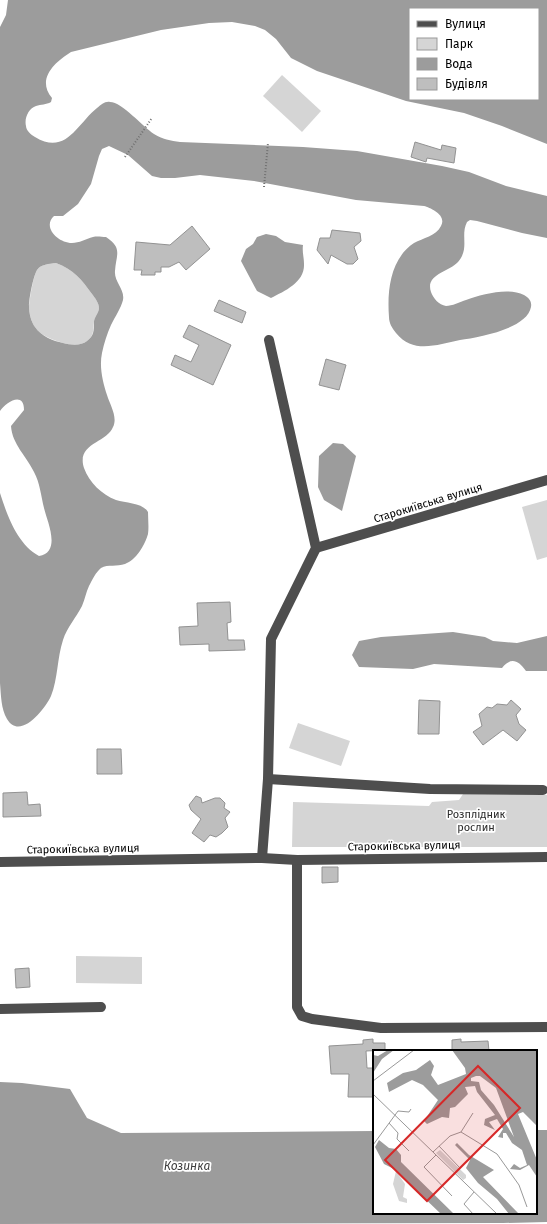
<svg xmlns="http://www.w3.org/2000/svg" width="547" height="1224" font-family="'Fira Sans',sans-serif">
	<rect width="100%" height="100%" fill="#fff"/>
	<g fill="#d5d5d5">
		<polygon points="282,75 321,111 302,132 263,96"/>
		<path d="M56,263c17,6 26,17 36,31 3,4 7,9 7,14 0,5 -5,9 -5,14 -1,8 0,14 -7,19 -6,5 -16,4 -24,2 -10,-3 -22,-7 -28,-16 -4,-5 -6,-15 -6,-21 1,-8 4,-29 8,-36 4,-6 12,-6 19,-7z"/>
		<polygon points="547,500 547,557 537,560 522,507"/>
		<polygon points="298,723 350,741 341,766 289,748"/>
		<polygon points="463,794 547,795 547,847 292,847 293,802 429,806 432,802 459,800"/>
		<polygon points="76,956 142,957 142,984 76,983"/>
	</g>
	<g fill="#9c9c9c" fill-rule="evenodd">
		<path d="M8,0h539v144l-45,-18 -38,-13 -58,-12 -89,-30 -26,-13 -15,-19 -11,-9 -10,-4 -23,-4 -23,1 -48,7 -90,22c-16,10 -35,27 -19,46l-1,4c-5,3 -10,2 -15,4 -7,2 -12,12 -10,20 0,4 5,9 9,11 31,19 42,-13 62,-29 4,-3 8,-7 13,-6 12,0 33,25 44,32 8,5 17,7 26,8l123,5 54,4 85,15 27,6 37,14 41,10v42l-25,-5 -45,-12 -7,-1 -3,2c-7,14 3,26 -9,40 -9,10 -33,12 -27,30 2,6 8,13 15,14 6,0 14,-4 20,-6 16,-6 43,-13 58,-5 5,3 8,6 7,12 -4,22 -52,30 -71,33 -22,4 -46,15 -64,-7 -4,-5 -7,-10 -7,-16 -2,-26 1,-58 25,-74 9,-5 22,-7 27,-17 6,-11 -10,-18 -17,-20l-68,-6 -102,-19 -54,-6 -25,3h-14l-9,-2 -24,-21 -19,-9 -7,3 -3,7 -8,28 -13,20 -15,12h-9c-12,11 4,27 18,27 7,0 14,-4 21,-6 4,-1 9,0 13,0 17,11 10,18 9,34 -1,11 10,18 8,29 -2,8 -8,17 -12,25 -4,9 -7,18 -9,28 -3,14 1,30 5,42 3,10 11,22 6,32 -6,16 -37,16 -29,41 5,14 18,27 32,32 10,3 27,3 32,12 0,7 1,15 0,22 -3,11 -12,26 -23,30 -8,3 -17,0 -24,4 -5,4 -9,12 -12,18 -3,6 -4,13 -7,20 -6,12 -15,21 -19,34 -6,18 -5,39 -12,56 -6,13 -31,45 -44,23 -6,-10 -6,-24 -7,-36v-190c7,22 17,51 39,63 23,-4 8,-35 5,-48 -3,-12 -4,-25 -10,-36 -7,-15 -22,-28 -23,-46l13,-16c0,-19 -18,-8 -24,1v-384l6,-12zM410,9h128v90h-128zM56,263c17,6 26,17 36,31 3,4 7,9 7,14 0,5 -5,9 -5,14 0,8 0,14 -7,19 -6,5 -16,4 -24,2 -10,-2 -22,-7 -28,-16 -4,-5 -6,-14 -6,-21 0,-7 4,-29 8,-36 4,-6 12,-6 19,-7z"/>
		<path d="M266,234l10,2 9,6 18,3c-1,7 1,12 1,19 1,18 -19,27 -33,34l-14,-7 -16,-30 5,-12 7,-5 4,-7z"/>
		<polygon points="333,443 343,444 356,456 342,511 324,500 318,487 319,456"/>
		<path d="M453,632l32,5 8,4 24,2 30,-7v35h-21c-8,-11 -15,-14 -24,-3l-68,-4 -21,5 -54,-2 -7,-12 7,-14 22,-4z"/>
		<polygon points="0,1082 22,1083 70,1089 87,1118 121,1133 374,1131 374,1213 536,1213 536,1130 547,1130 547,1222 503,1223 0,1224"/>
	</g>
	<g fill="#bebebe" stroke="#929292">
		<polygon points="415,142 441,150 442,145 456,148 454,163 427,158 426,162 411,157"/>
		<polygon points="192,226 210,249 186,270 179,262 169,267 161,267 161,272 155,272 155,275 141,275 142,270 134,270 136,242 170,245"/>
		<polygon points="332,230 360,233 361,241 354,247 358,259 353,264 347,264 331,255 328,264 317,250 320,238 330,238"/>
		<polygon points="219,300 246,312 242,323 214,311"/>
		<polygon points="189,325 231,345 213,385 171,365 175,355 191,362 199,345 183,337"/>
		<polygon points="326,359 346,365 339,390 319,385"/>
		<polygon points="230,602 231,622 227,623 228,640 244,640 245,650 209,651 209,644 180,645 179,627 198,626 197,603"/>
		<polygon points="419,700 440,701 439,734 418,734"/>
		<polygon points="511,700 521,709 516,715 519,724 526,730 517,741 503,730 483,745 473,732 482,726 479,714 487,707 492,708 497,704 507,705"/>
		<polygon points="97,749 121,749 122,774 97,774"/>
		<polygon points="27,792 28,805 40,804 41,816 3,817 3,793"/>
		<polygon points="196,796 201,798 202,803 215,798 220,798 225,803 224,808 230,812 225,818 228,827 222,833 216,837 210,835 204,842 192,833 201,819 191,810 189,805"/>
		<polygon points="322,867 338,867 338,882 322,883"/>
		<polygon points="29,968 30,987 16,988 15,969"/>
		<polygon points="373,1039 373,1043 385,1043 385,1050 366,1051 367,1068 373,1068 373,1097 348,1097 349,1074 331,1074 329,1046 363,1044 363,1040"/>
		<polygon points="461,1039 461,1042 488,1041 489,1051 452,1051 452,1040"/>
	</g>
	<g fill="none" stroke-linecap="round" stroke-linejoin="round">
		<g stroke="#707070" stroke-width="2" stroke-dasharray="1 2" stroke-linecap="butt">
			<polyline points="125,157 152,118"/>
			<polyline points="264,187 268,143"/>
		</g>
		<g stroke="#4e4e4e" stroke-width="10">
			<polyline points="316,548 547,480"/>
			<polyline points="268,779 430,789 543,790"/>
			<polyline points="262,858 268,779 271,639 316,548 269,340"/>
			<polyline points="297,860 297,1007 302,1016 312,1019 381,1028 547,1027"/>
			<polyline points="0,862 262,858 297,860 547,857"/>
			<polyline points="0,1009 101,1007"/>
		</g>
	</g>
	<g text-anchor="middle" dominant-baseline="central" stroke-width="3.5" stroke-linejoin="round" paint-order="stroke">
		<g font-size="11" fill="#000" stroke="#fff">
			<text transform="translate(428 503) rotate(-17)">Старокиївська вулиця</text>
			<text transform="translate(404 846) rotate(-1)">Старокиївська вулиця</text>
			<text transform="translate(83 849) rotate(-1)">Старокиївська вулиця</text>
		</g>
		<g font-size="11" fill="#2c2c2c" stroke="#fff">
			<text x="476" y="814">Розплідник<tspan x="476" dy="13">рослин</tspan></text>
		</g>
		<g font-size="12" font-style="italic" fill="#3d3d3d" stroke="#fff">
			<text x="187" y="1166">Козинка</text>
		</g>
	</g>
	<g transform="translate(373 1050)">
		<rect width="164" height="164" fill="#fff"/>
		<path d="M67,100l26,25v3l-3,2 -27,-27zM23,121l9,13 -2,13 4,2v4l-8,-2 -6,-17z" fill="#d5d5d5"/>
		<path d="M15,0h6l-12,9 -9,14v-18l5,1zM79,0h85v76l-14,-14 -5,2 19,46v17l-8,-12 -9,5 -10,-1 4,-5 6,4 7,-3 -5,-15 -10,-7 -6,-10h-3v5l-5,-1 5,-8 -6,-10 -8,3 6,8 -11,-5 1,-6 10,-4 -18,-23 -2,-6 -10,1 3,7 -13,13 -5,1 -1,10 -7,-1 -15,7 -3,-3 14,-21 -15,-15 -11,-5 -23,12 -2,-9 16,-10 13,-3 14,-10 4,6 -3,9 7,10 28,-11 -1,-6zM103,26h4l16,12 18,49 -20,-32 -13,-15 -2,-8 -8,-1v-3zM6,90l10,8 7,1 5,6v7l53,52h-13l-47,-45 -10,-5 -9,-17zM84,93l12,12 25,15 -11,7 36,37h-10l-12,-15 -19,-16 -12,-15 4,-8 -15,-15z" fill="#9c9c9c" fill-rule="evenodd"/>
		<path fill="none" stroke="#999" stroke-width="1" d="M0,31l41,-31M0,44l124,120M16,73l9,10 -1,6 12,12M88,82l36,22 22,31 8,22M0,95l25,-34 11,1 2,-3M66,96l21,22M60,102l17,-16 11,-4 12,-19M63,105l-12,12 28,29M100,164l-9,-10 10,-12"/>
		<path fill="#d62828" fill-opacity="0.15" stroke="#d62828" stroke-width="2" d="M105,16l42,42 -93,93 -42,-41z"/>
		<rect width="164" height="164" fill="none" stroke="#000" stroke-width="2"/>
	</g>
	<rect x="409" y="8" width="130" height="92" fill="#ffffff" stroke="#999999"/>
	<rect x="417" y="21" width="20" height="6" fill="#4e4e4e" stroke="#999999"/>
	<text x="445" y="28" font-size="12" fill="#000000">Вулиця</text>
	<rect x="417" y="38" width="20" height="12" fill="#d5d5d5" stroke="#999999"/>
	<text x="445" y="48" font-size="12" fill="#000000">Парк</text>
	<rect x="417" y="58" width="20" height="12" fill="#9c9c9c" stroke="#999999"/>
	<text x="445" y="68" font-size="12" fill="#000000">Вода</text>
	<rect x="417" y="78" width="20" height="12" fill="#bebebe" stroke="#999999"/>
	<text x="445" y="88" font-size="12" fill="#000000">Будівля</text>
</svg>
